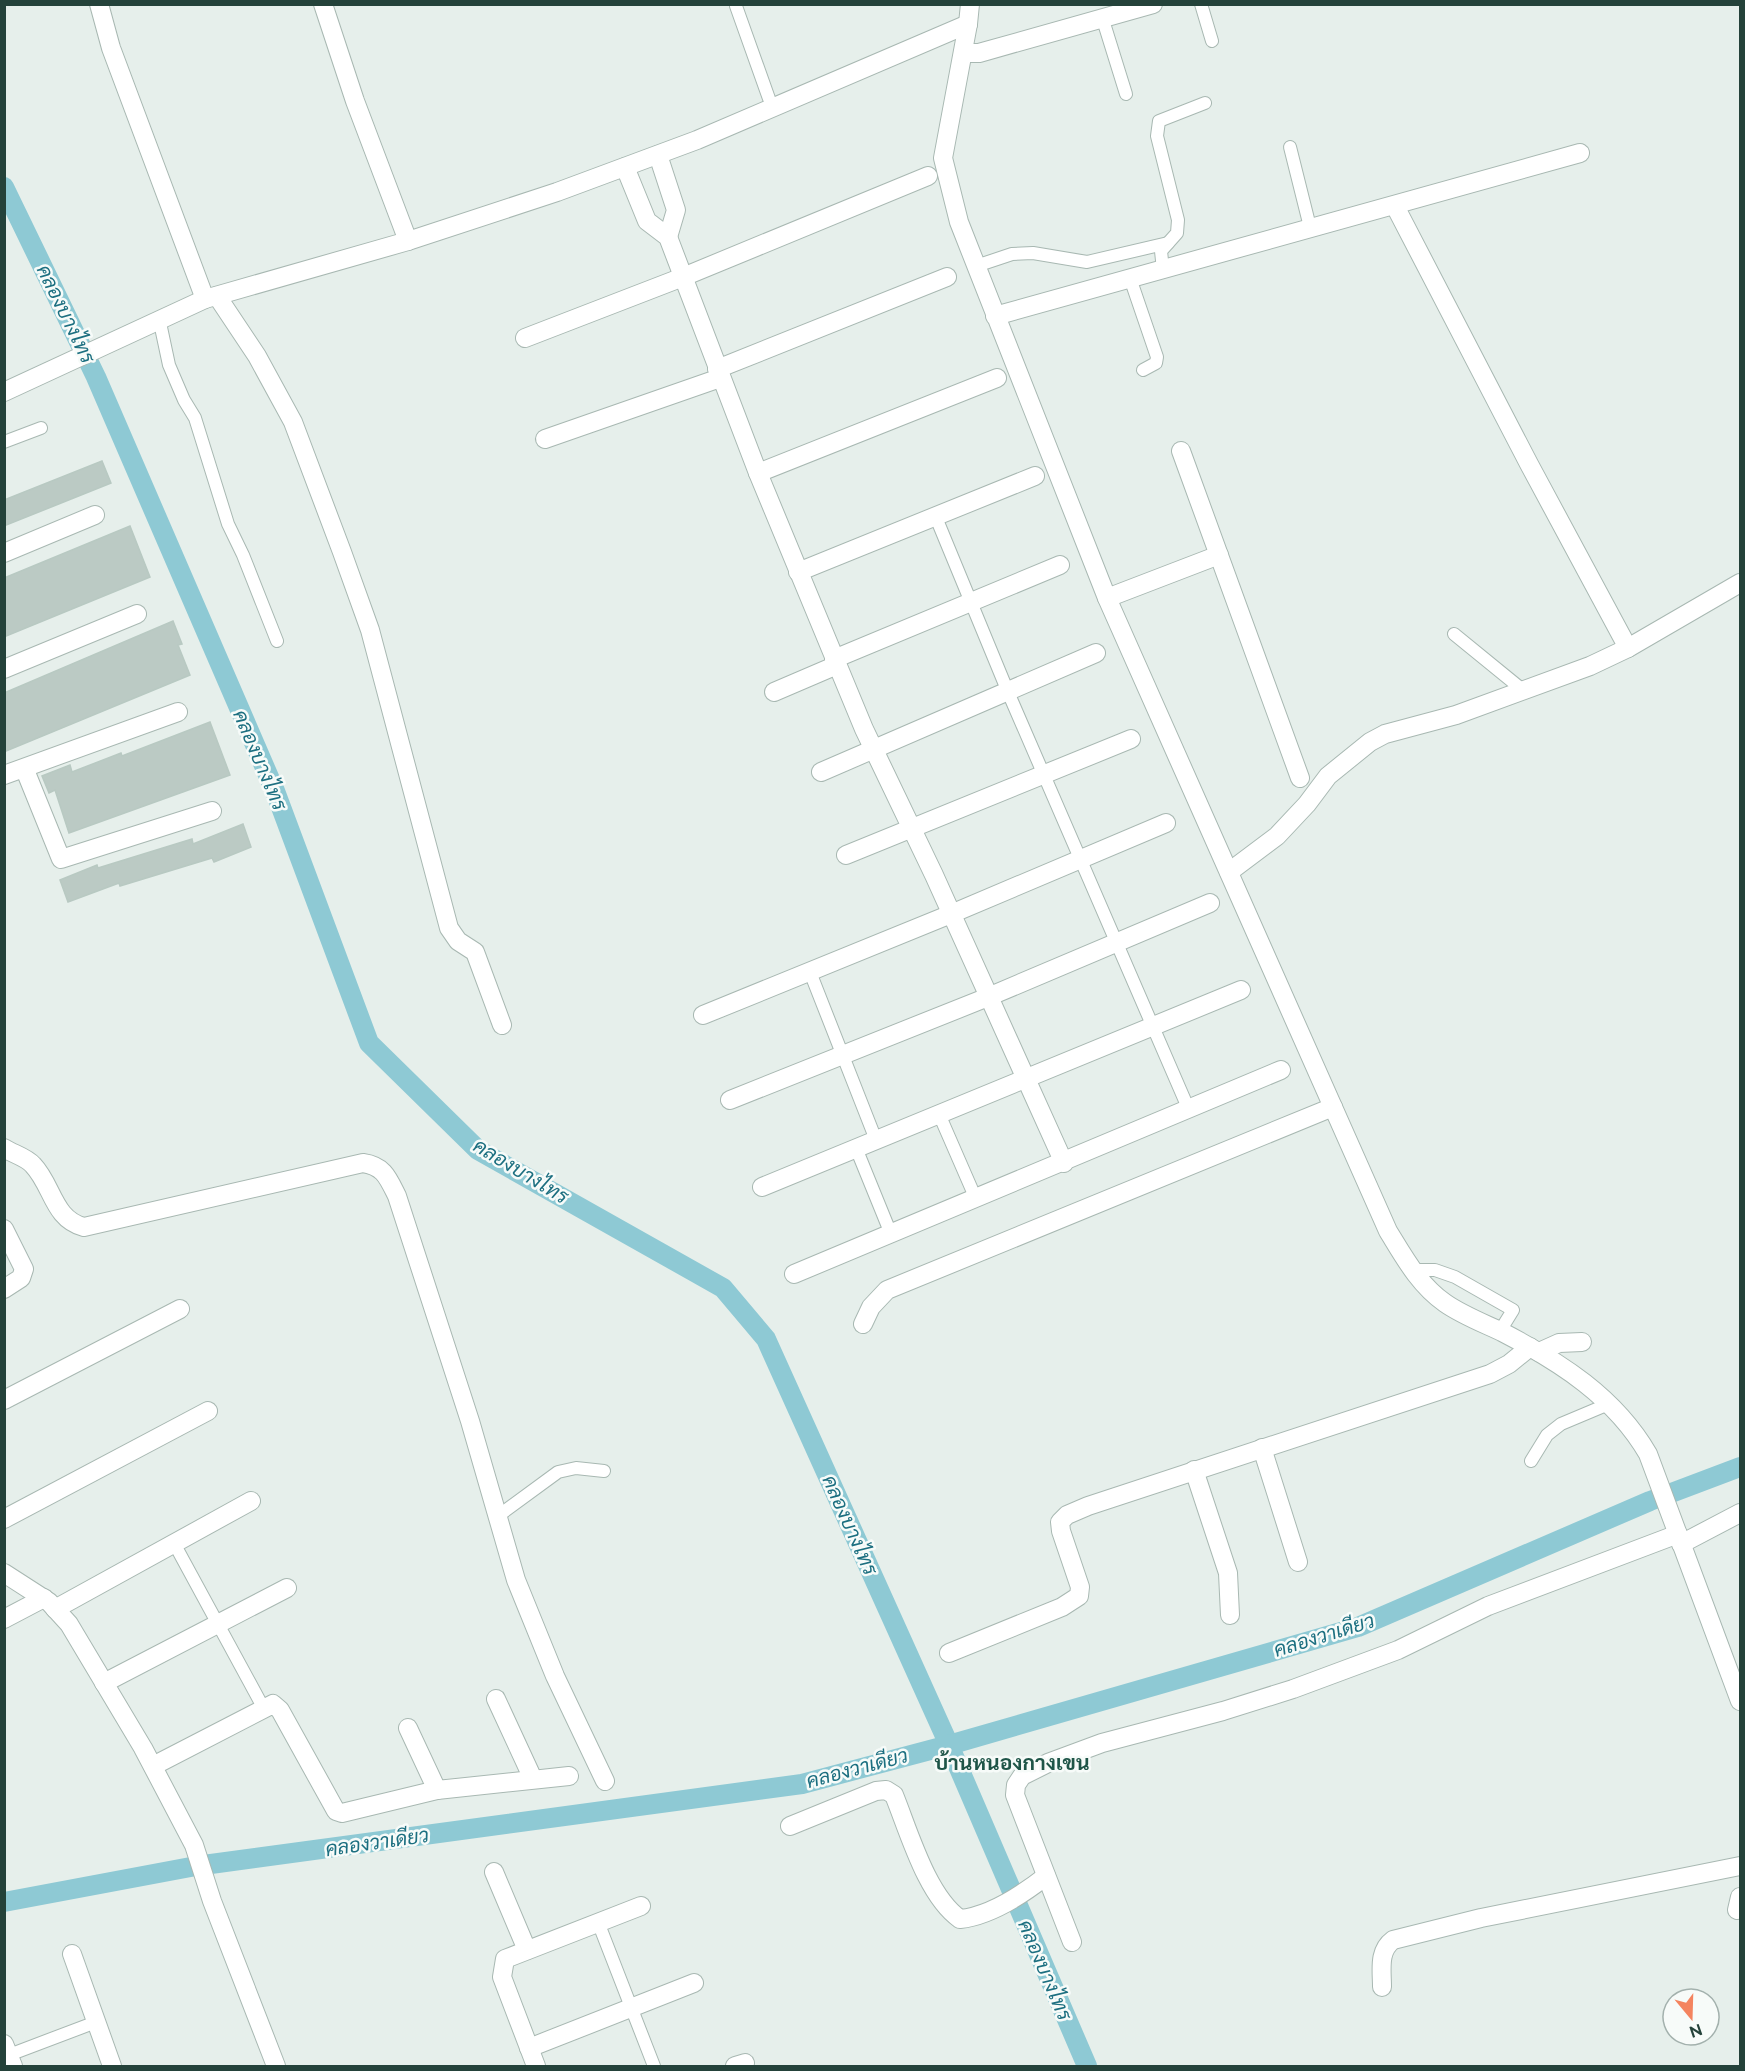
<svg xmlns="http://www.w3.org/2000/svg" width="1745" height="2071" font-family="Raleway,Sarabun,sans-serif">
	<rect width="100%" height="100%" fill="#e6efeb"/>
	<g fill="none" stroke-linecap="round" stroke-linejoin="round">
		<g stroke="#8ec9d4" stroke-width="20">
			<polyline points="4,187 96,377 275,791 369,1043 478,1150 723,1288 766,1339 949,1745 1087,2066"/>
			<polyline points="4,1902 196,1866 802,1784 949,1745 1358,1627 1650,1501 1740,1467"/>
		</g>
	</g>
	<g fill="#bbcac4" stroke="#b8c9c2" stroke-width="1.5">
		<polygon points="102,461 111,483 4,526 4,500"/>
		<polygon points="130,526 150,577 4,637 4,578"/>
		<polygon points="173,621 182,644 178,645 190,675 4,752 4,693"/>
		<polygon points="210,722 230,775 69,833 55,790 49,793 42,776 70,765 72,772 121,753 122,756"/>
		<polygon points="243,824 251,847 214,862 212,858 120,886 119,883 68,902 60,880 97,865 98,868 192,839 193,844"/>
	</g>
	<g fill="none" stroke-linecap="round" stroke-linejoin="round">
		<defs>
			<g id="service">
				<polyline points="1201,4 1212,41"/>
				<polyline points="736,6 772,107"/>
				<polyline points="1103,20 1126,94"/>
				<polyline points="1290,147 1310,227"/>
				<polyline points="976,266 1012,254 1033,253 1087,262 1168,243"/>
				<polyline points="1163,270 1161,251 1177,233 1178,220 1157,136 1159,121 1205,103"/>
				<polyline points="1130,278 1157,357 1156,363 1143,370"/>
				<polyline points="159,318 169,365 184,400 195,418 228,524 243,555 277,641"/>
				<polyline points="4,442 41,428"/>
				<polyline points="935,515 1008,692 1189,1110"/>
				<polyline points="1454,634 1524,691"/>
				<polyline points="810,972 876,1140"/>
				<polyline points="939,1114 976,1199"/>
				<polyline points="856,1148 891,1234"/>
				<polyline points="1411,1270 1435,1270 1455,1277 1513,1310 1500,1331"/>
				<polyline points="1531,1461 1547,1435 1561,1424 1611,1403"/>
				<polyline points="498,1516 558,1472 576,1468 604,1471"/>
				<polyline points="175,1545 263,1707"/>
				<polyline points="598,1922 654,2066"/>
				<polyline points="9,2055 96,2022"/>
			</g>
			<g id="minor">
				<polyline points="99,4 111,48 205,299"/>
				<polyline points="323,4 355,101 408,241"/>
				<polyline points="968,24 970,4"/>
				<polyline points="963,53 979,53 1153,4"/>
				<polyline points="658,155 676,210 668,237"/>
				<polyline points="625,167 647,221 668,237 758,473 864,729 934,875 1064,1163"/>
				<polyline points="1395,206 1529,464 1628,648"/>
				<polyline points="217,296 257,356 293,422 342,552 370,630 449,928 458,941 475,952 502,1025"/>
				<polyline points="995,316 1580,153"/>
				<polyline points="525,338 683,277 928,176"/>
				<polyline points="717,369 947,277"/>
				<polyline points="545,439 720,378"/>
				<polyline points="1181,451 1300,778"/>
				<polyline points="758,473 997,378"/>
				<polyline points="4,553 95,515"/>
				<polyline points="798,572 1035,476"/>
				<polyline points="1107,598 1219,555"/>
				<polyline points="834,659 1060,565"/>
				<polyline points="4,669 137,614"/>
				<polyline points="774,692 837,665"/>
				<polyline points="25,770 61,859 212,811"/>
				<polyline points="821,772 1096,653"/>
				<polyline points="4,775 178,712"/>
				<polyline points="846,855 1131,739"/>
				<polyline points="1229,872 1277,836 1307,804 1328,776 1370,742 1385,734 1456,715 1590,666 1628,648 1740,583"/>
				<polyline points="703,1015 951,914 1166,823"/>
				<polyline points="730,1100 988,997 1210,903"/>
				<path d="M4,1148c9,6 22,9 29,17 20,21 20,54 51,62l279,-64c21,3 25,15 34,33l73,225 46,159 39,96 50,105"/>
				<polyline points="762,1187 1241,990"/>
				<polyline points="4,1229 24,1269 21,1278 4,1289"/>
				<polyline points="794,1274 1281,1070"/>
				<polyline points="863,1324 871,1307 887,1290 1333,1107"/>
				<polyline points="1539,1352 1559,1343 1582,1342"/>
				<polyline points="4,1400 180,1309"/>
				<polyline points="1262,1448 1298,1562"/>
				<polyline points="1194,1470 1228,1573 1230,1615"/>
				<polyline points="4,1519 208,1411"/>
				<polyline points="1681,1544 1740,1513"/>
				<polyline points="4,1573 49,1602 69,1624 143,1748 194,1845 212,1901 276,2066"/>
				<polyline points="55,1609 251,1501"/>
				<polyline points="4,1619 44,1598"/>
				<polyline points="949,1653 1062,1607 1079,1596 1080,1587 1061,1531 1060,1522 1067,1515 1088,1506 1490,1374 1509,1364 1530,1347"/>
				<polyline points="104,1683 287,1588"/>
				<polyline points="496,1699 533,1779"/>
				<polyline points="408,1728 437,1790"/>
				<polyline points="153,1766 273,1704 280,1710 336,1811 342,1813 437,1790 569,1776"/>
				<path d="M790,1826l86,-35 10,-1 8,5c15,37 33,101 66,124 30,-3 63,-25 86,-43"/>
				<polyline points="494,1872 527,1950"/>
				<polyline points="1737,1910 1740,1897"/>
				<polyline points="1072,1942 1015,1795 1016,1785 1022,1776 1048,1763 1102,1743 1223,1711 1293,1689 1398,1650 1488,1606 1678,1534"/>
				<polyline points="72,1954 112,2066"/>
				<path d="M1382,1987c0,-17 -4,-36 11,-47l88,-22 259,-52"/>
				<polyline points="4,2044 13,2066"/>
				<polyline points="529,2048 694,1983"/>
				<polyline points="536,2066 502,1977 505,1959 641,1906"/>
				<polyline points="735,2066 745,2063"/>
			</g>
			<g id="tertiary">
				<path d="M968,24l-25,134 16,64 148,376 281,633c16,26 31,54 57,72 17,12 38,20 57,29 58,30 113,65 146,122l92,247"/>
				<polyline points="4,392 205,299 408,241 557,192 697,140 968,24"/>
			</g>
		</defs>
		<use href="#service" stroke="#a8b8b2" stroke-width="14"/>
		<use href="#minor" stroke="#a8b8b2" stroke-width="20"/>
		<use href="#tertiary" stroke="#a8b8b2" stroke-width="20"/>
		<use href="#service" stroke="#fff" stroke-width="12"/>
		<use href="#minor" stroke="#fff" stroke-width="18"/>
		<use href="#tertiary" stroke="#fff" stroke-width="18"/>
	</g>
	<g text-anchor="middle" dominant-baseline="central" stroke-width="5" stroke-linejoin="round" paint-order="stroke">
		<g font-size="20" font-style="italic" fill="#1c6f80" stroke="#f7fbf9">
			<text transform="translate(66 314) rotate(64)">คลองบางไทร</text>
			<text transform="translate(260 760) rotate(67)">คลองบางไทร</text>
			<text transform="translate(521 1171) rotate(31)">คลองบางไทร</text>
			<text transform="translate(850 1525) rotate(66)">คลองบางไทร</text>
			<text transform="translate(1324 1635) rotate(-17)">คลองวาเดียว</text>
			<text transform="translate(857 1768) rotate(-15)">คลองวาเดียว</text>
			<text transform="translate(377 1842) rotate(-8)">คลองวาเดียว</text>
			<text transform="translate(1045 1970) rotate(67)">คลองบางไทร</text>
		</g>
		<g font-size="21" font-weight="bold" fill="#1f5548" stroke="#f7fbf9">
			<text x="1012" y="1762">บ้านหนองกางเขน</text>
		</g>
	</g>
	<rect width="1745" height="2071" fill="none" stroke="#24423a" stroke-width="12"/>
	<g transform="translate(1691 2017) rotate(161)"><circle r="28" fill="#f7fbf9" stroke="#a3b1ad" stroke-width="1.5"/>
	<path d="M0-4.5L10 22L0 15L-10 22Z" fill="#f4845f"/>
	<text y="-9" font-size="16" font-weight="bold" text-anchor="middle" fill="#24423a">N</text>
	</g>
</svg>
